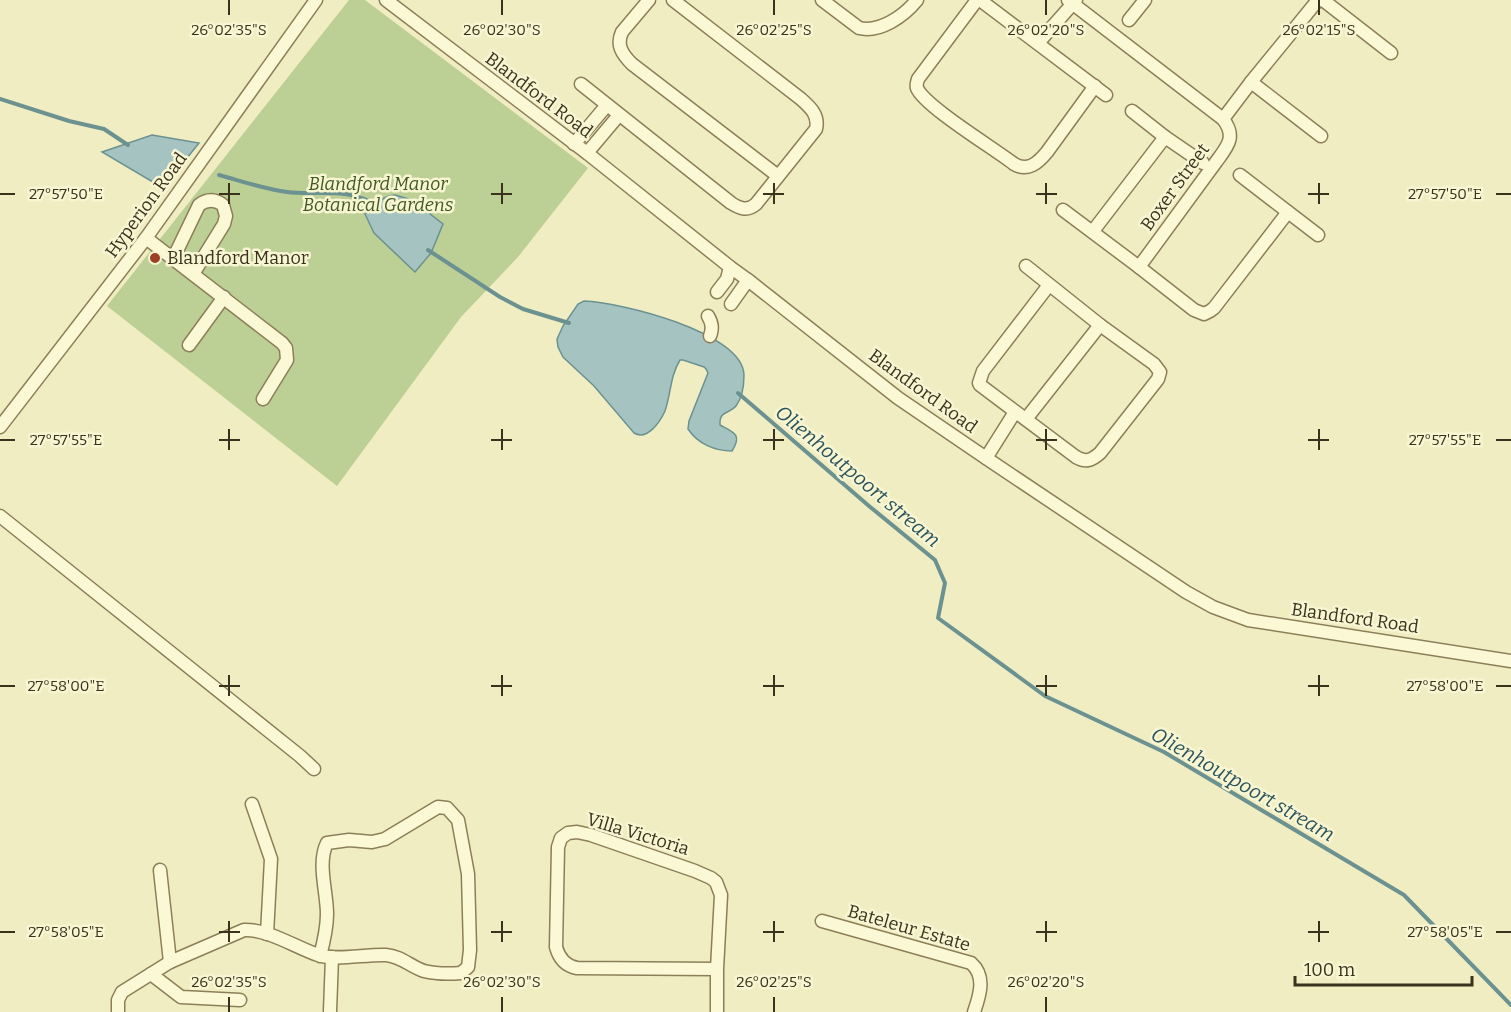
<svg xmlns="http://www.w3.org/2000/svg" width="1511" height="1012" font-family="Bitter,serif">
	<rect width="100%" height="100%" fill="#f1edc2"/>
	<polygon fill="#bccf95" points="349,0 365,0 588,168 518,257 461,317 337,486 107,306"/>
	<g fill="#a5c3c1" stroke="#6b9291" stroke-width="1.5">
		<polygon points="152,135 199,143 163,188 102,152"/>
		<path d="M395,195l17,5 31,24 -12,29 -16,19 -41,-39 -9,-19c9,-9 17,-18 30,-19z"/>
		<path d="M584,301c35,1 159,31 160,74 0,10 -2,23 -8,31 -6,8 -17,4 -16,19 13,7 23,9 12,26 -17,0 -34,-7 -44,-22l1,-8 19,-48 -2,-4 -2,-2 -21,-7h-3c-10,16 -9,34 -15,51 -5,11 -18,30 -31,22l-40,-47 -31,-29 -5,-10 -1,-8 6,-13 15,-22z"/>
	</g>
	<g fill="none" stroke-linecap="round" stroke-linejoin="round">
		<g stroke="#6b9291" stroke-width="4">
			<polyline points="0,99 69,121 104,129 128,145"/>
			<path d="M219,175c22,6 45,14 68,17 32,4 60,-6 90,14"/>
			<polyline points="428,250 500,297 523,309 569,323"/>
			<polyline points="738,393 869,506 935,560 945,583 938,618 1045,696 1164,752 1404,895 1511,1005"/>
		</g>
		<defs>
			<g id="minor">
				<polyline points="386,0 587,153 730,267 748,280 898,398 986,458 1186,592 1213,607 1248,620 1511,661"/>
				<path d="M649,0l-27,32c-6,13 0,22 10,32l146,112"/>
				<path d="M822,0l37,28c21,5 45,-12 58,-28"/>
				<path d="M977,0l-59,79c-1,4 -2,5 -1,9 7,18 78,61 97,76 14,8 24,-1 33,-12l48,-66"/>
				<polyline points="980,0 1106,95"/>
				<polyline points="1323,0 1391,53"/>
				<polyline points="1129,20 1145,0"/>
				<polyline points="1038,43 1076,0"/>
				<polyline points="1251,82 1321,136"/>
				<path d="M581,84l150,119c8,5 16,9 25,1l60,-75c3,-14 -5,-21 -15,-30l-128,-99"/>
				<polyline points="1223,119 1251,82 1318,0"/>
				<polyline points="1165,137 1203,163"/>
				<polyline points="574,144 607,105"/>
				<polyline points="587,153 619,115"/>
				<polyline points="1240,175 1288,212"/>
				<path d="M1063,210l76,57 77,-105c11,-15 21,-25 7,-43l-155,-119"/>
				<polyline points="1093,231 1165,137 1132,111"/>
				<polyline points="146,238 282,343 286,348 287,360 263,399"/>
				<path d="M173,259l26,-54c8,-6 16,-6 24,0l3,11 -2,8 -31,50"/>
				<path d="M1026,266l74,59 54,39 6,8 -2,7 -58,74c-8,7 -14,10 -24,4l-96,-72 -1,-2 4,-12 66,-86"/>
				<polyline points="1139,267 1194,310 1204,314 1210,311 1214,308 1288,212 1318,235"/>
				<polyline points="717,292 727,279 730,267"/>
				<polyline points="731,304 748,280"/>
				<path d="M708,316c4,7 5,12 2,20"/>
				<polyline points="189,345 224,297"/>
				<polyline points="1026,419 1100,325"/>
				<polyline points="0,427 146,238 316,0"/>
				<polyline points="986,458 1015,412"/>
				<polyline points="0,516 300,756 314,769"/>
				<polyline points="252,804 271,859 267,934"/>
				<polyline points="160,870 170,962"/>
				<path d="M822,921l149,42c15,13 9,32 3,49"/>
				<path d="M717,969l-140,-1c-11,-2 -18,-10 -21,-21l2,-100 3,-9 7,-5 9,-1 14,3 104,36 16,7 5,4 5,13 -4,74v43"/>
				<polyline points="151,974 181,997 240,1000"/>
				<polyline points="330,1011 332,957"/>
				<path d="M118,1012v-12l4,-8 48,-30 74,-32c24,-1 51,17 74,25 18,6 48,-1 68,0 15,1 25,12 38,16 12,3 25,3 37,2l7,-6 2,-17 -2,-76 -10,-54 -11,-12 -9,-1 -53,32 -13,3 -23,-2 -22,3c-10,20 0,49 0,71 0,15 -3,27 -7,42"/>
			</g>
		</defs>
		<use href="#minor" stroke="#8c7f58" stroke-width="15"/>
		<use href="#minor" stroke="#fbf8d6" stroke-width="12"/>
	</g>
	<path fill="none" stroke="#3b321d" stroke-width="2" d="M229,0v15M502,0v15M774,0v15M1046,0v15M1319,0v15M229,183v21M502,183v21M774,183v21M1046,183v21M1319,183v21M0,194h15M219,194h21M491,194h21M763,194h21M1036,194h21M1308,194h21M1496,194h15M229,429v21M502,429v21M774,429v21M1046,429v21M1319,429v21M0,440h15M219,440h21M491,440h21M763,440h21M1036,440h21M1308,440h21M1496,440h15M229,675v21M502,675v21M774,675v21M1046,675v21M1319,675v21M0,686h15M219,686h21M491,686h21M763,686h21M1036,686h21M1308,686h21M1496,686h15M229,921v21M502,921v21M774,921v21M1046,921v21M1319,921v21M0,932h15M219,932h21M491,932h21M763,932h21M1036,932h21M1308,932h21M1496,932h15M229,997v15M502,997v15M774,997v15M1046,997v15"/>
	<circle fill="#9e3e24" stroke="#f7f5d2" stroke-width="2" cx="155" cy="258" r="6"/>
	<g text-anchor="middle" dominant-baseline="central" stroke-width="5" stroke-linejoin="round" paint-order="stroke">
		<g font-size="18" fill="#3b321d" stroke="#f7f5d2">
			<text transform="translate(539 95) rotate(37)">Blandford Road</text>
			<text transform="translate(1175 187) rotate(-54)">Boxer Street</text>
			<text transform="translate(146 205) rotate(-54)">Hyperion Road</text>
			<text transform="translate(923 391) rotate(36)">Blandford Road</text>
			<text transform="translate(1355 618) rotate(8)">Blandford Road</text>
			<text transform="translate(638 834) rotate(17)">Villa Victoria</text>
			<text transform="translate(909 928) rotate(16)">Bateleur Estate</text>
		</g>
		<g font-size="18" font-style="italic" fill="#3f5822" stroke="#f7f5d2">
			<text x="378" y="184">Blandford Manor<tspan x="378" dy="21">Botanical Gardens</tspan></text>
		</g>
		<g font-size="18" fill="#3b321d" stroke="#f7f5d2" text-anchor="start">
			<text x="167" y="258">Blandford Manor</text>
		</g>
		<g font-size="20" font-style="italic" fill="#2b545b" stroke="#f7f5d2">
			<text transform="translate(858 476) rotate(40)">Olienhoutpoort stream</text>
			<text transform="translate(1243 784) rotate(30)">Olienhoutpoort stream</text>
		</g>
	</g>
	<g font-size="15" text-anchor="middle" fill="#3b321d" stroke="#f7f5d2" stroke-width="5" stroke-linejoin="round" paint-order="stroke">
		<text x="229" y="35">26°02'35"S</text>
		<text x="502" y="35">26°02'30"S</text>
		<text x="774" y="35">26°02'25"S</text>
		<text x="1046" y="35">26°02'20"S</text>
		<text x="1319" y="35">26°02'15"S</text>
		<text x="1445" y="199">27°57'50"E</text>
		<text x="66" y="199">27°57'50"E</text>
		<text x="1445" y="445">27°57'55"E</text>
		<text x="66" y="445">27°57'55"E</text>
		<text x="1445" y="691">27°58'00"E</text>
		<text x="66" y="691">27°58'00"E</text>
		<text x="1445" y="937">27°58'05"E</text>
		<text x="66" y="937">27°58'05"E</text>
		<text x="229" y="987">26°02'35"S</text>
		<text x="502" y="987">26°02'30"S</text>
		<text x="774" y="987">26°02'25"S</text>
		<text x="1046" y="987">26°02'20"S</text>
	</g>
	<path d="M1295 976v9h177v-9" fill="none" stroke="#3b321d" stroke-width="3"/>
	<text x="1304" y="976" font-size="18" fill="#3b321d" stroke="#f7f5d2" stroke-width="4.5" paint-order="stroke">100 m</text>
</svg>
